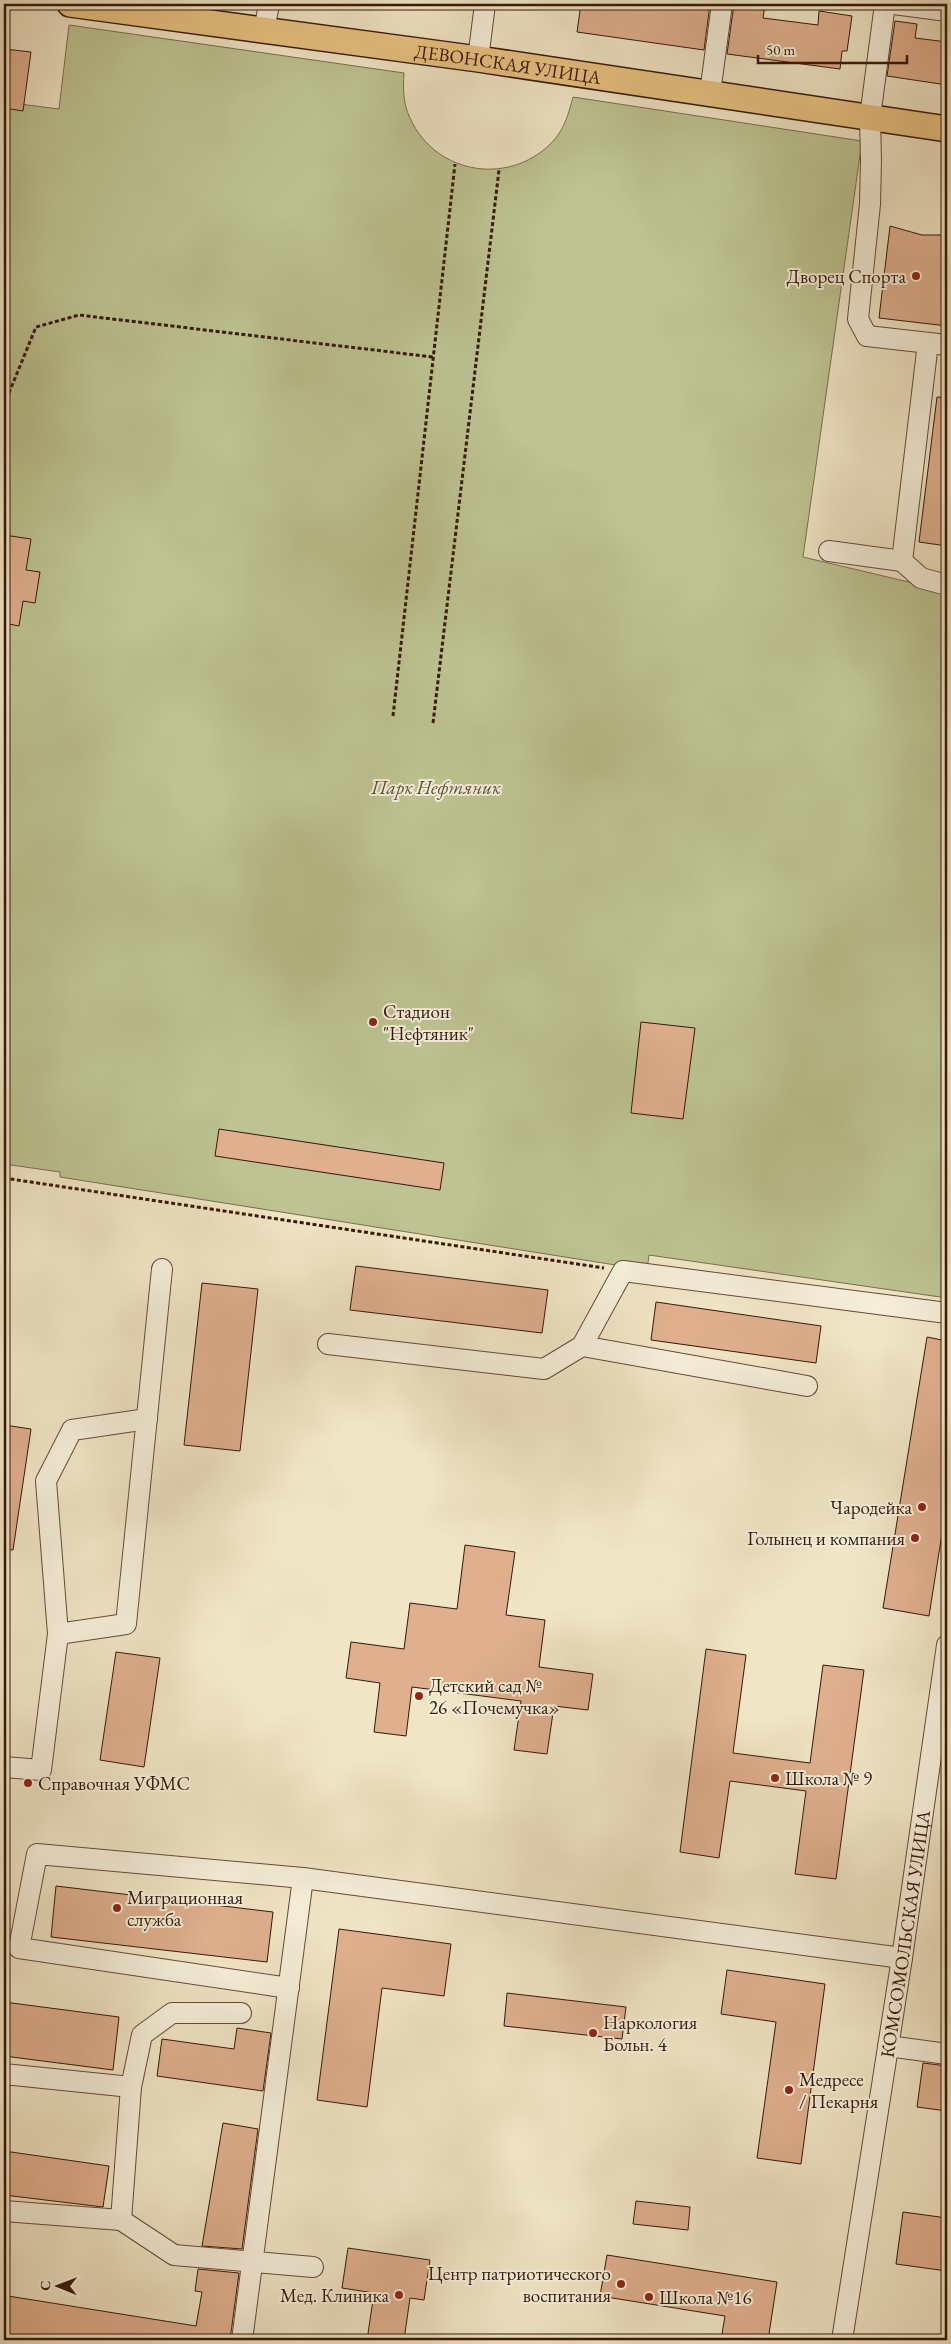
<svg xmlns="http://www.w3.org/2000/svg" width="951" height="2344" font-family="'EB Garamond',serif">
	<rect width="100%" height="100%" fill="#f0e5c5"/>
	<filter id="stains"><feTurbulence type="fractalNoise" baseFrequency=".004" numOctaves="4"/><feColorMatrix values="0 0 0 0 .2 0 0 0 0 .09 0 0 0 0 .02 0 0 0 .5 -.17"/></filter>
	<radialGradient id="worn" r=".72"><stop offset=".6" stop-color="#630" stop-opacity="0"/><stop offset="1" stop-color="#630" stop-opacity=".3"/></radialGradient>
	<path fill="#bdc392" stroke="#7a6e4e" d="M69,25l335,48c-1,15 -1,31 6,45 26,58 103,69 145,21 10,-12 14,-27 18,-42l289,44 -59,416 144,34v159l-3,22 3,1v525l-298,-43 -2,15 -587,-93v-5l-56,-8v-1062l55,7z"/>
	<g fill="#dfaf8e" stroke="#361809">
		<polygon points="581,4 710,4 704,50 577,32"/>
		<polygon points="734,4 765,5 763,18 818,25 819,11 852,16 847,51 842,51 840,69 727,54"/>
		<polygon points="895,21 917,24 915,38 947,42 947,85 887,76"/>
		<polygon points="4,49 31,52 23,111 4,108"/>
		<polygon points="890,226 922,235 947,235 947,326 879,318"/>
		<polygon points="937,397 947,398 947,546 919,542"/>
		<polygon points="4,535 31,539 26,570 40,572 35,603 23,601 19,626 4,623"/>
		<polygon points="641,1022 695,1028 683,1119 631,1113"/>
		<polygon points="219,1129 444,1163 440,1190 215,1156"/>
		<polygon points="356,1266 548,1290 542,1333 350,1310"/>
		<polygon points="202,1283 258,1289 240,1451 184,1445"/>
		<polygon points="656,1302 821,1326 816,1363 651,1340"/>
		<polygon points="927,1337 947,1341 947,1502 929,1616 883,1608"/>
		<polygon points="4,1425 31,1429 13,1550 4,1549"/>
		<polygon points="465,1545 515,1552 506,1615 545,1620 539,1667 593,1674 588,1710 554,1706 547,1754 514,1750 521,1701 412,1687 406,1736 374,1732 380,1683 346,1678 351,1642 404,1649 410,1603 457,1609"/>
		<polygon points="706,1649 746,1655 733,1753 810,1763 823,1665 864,1670 836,1879 795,1874 806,1791 730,1781 719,1858 680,1852"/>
		<polygon points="116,1652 160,1658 144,1767 100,1760"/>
		<polygon points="56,1886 273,1912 267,1962 51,1937"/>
		<polygon points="339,1929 451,1944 444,1996 382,1988 367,2107 317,2100"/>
		<polygon points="727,1970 825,1984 801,2164 757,2158 776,2022 721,2014"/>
		<polygon points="507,1993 626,2007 622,2039 504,2026"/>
		<polygon points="4,2002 119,2017 113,2070 4,2056"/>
		<polygon points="237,2028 271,2033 263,2091 157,2076 162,2039 234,2049"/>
		<polygon points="923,2063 947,2066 947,2111 917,2107"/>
		<polygon points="223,2123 258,2129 242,2249 202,2246"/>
		<polygon points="4,2151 109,2166 103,2207 4,2195"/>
		<polygon points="636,2201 690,2207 688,2230 633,2224"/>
		<polygon points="903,2212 947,2218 947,2271 896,2264"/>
		<polygon points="348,2248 430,2260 424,2300 410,2298 404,2340 367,2340 374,2293 342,2288"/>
		<polygon points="607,2255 777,2282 768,2340 721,2340 725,2316 600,2296"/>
		<polygon points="198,2269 239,2273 230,2340 17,2340 4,2338 8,2296 196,2326 202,2292 195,2291"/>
	</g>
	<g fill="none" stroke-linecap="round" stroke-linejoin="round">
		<defs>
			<g id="minor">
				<polyline points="885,4 870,117 871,160 870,204 858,319 867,336 947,345"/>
				<polyline points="894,4 947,11"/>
				<polyline points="264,31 269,4"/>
				<polyline points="478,59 485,4"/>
				<polyline points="710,93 722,4"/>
				<polyline points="928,343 902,561 921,578 947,585"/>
				<polyline points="829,551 902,561"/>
				<polyline points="328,1344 544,1369 582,1346 623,1271 947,1313"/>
				<polyline points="582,1346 807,1386"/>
				<polyline points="58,1634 126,1624 162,1269"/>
				<polyline points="4,1767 41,1770 58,1634 46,1481 72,1430 147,1419"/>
				<polyline points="289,1988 19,1948 37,1854 303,1878 902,1958"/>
				<polyline points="888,2046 947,2054"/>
				<polyline points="4,2074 131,2087"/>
				<polyline points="4,2211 121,2220 174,2255 313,2267"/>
				<polyline points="121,2220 131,2087 142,2035 172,2013 241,2013"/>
				<polyline points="242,2340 303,1878"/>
				<path id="s1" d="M842,2340l60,-382 45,-313"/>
			</g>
			<g id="major">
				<path id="s2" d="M70,4l408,55 469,70"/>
			</g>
		</defs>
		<use href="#minor" stroke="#644b38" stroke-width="22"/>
		<use href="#major" stroke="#361809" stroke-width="28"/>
		<g stroke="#361809" stroke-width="3" stroke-dasharray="4 2.5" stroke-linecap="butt">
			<polyline points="4,405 36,327 79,315 433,357"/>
			<polyline points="393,716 455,164"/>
			<polyline points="433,723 499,170"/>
			<polyline points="4,1178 604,1268"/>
		</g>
		<use href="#minor" stroke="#f5eed9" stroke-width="20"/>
		<use href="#major" stroke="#e8c282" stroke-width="25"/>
	</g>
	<g fill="#8f2418" stroke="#f5eed9" stroke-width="2">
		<circle cx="916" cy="276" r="5"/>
		<circle cx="373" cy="1022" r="5"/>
		<circle cx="922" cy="1507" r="5"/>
		<circle cx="915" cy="1538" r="5"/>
		<circle cx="419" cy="1696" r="5"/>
		<circle cx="775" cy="1778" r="5"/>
		<circle cx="28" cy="1783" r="5"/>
		<circle cx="117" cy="1908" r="5"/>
		<circle cx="593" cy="2033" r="5"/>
		<circle cx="789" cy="2090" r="5"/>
		<circle cx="621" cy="2284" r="5"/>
		<circle cx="399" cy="2295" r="5"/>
		<circle cx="649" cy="2297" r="5"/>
	</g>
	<g text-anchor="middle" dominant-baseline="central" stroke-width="4" stroke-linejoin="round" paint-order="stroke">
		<g font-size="19" fill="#361809" stroke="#f5eed9">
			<text stroke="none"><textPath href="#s2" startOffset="442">ДЕВОНСКАЯ УЛИЦА</textPath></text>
			<text stroke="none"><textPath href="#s1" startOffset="411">КОМСОМОЛЬСКАЯ УЛИЦА</textPath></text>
		</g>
		<g font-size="19" fill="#361809" stroke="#f5eed9" text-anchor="start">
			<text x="906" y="276" text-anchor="end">Дворец Спорта</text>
			<text x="383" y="1011">Стадион<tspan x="383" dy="22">"Нефтяник"</tspan></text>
			<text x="912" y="1507" text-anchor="end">Чародейка</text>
			<text x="905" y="1538" text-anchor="end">Голынец и компания</text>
			<text x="429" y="1685">Детский сад №<tspan x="429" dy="22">26 «Почемучка»</tspan></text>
			<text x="785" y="1778">Школа № 9</text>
			<text x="38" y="1783">Справочная УФМС</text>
			<text x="127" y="1897">Миграционная<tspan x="127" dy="22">служба</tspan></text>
			<text x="603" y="2022">Наркология<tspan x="603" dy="22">Больн. 4</tspan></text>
			<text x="799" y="2079">Медресе<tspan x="799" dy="22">/ Пекарня</tspan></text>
			<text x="611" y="2273" text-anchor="end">Центр патриотического<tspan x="611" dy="22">воспитания</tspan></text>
			<text x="389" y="2295" text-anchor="end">Мед. Клиника</text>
			<text x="659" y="2297">Школа №16</text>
		</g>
		<g font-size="19" font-style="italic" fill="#5e4b32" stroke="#f5eed9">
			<text x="436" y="787">Парк Нефтяник</text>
		</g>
	</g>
	<rect width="951" height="2344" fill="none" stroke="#f0e5c5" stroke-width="20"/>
	<rect x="5" y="5" width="941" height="2334" fill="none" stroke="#361809" stroke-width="2.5"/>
	<rect x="10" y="10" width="931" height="2324" fill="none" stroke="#361809"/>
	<g transform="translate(58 2286) rotate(271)" stroke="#f5eed9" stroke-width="4" paint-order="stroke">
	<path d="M0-4L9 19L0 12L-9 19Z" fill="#361809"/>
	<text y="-8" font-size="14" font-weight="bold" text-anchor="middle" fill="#361809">С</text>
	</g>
	<path d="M758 55v8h149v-8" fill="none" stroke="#361809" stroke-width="2.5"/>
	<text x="766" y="55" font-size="15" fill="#361809" stroke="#f5eed9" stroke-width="4" paint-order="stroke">50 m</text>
	<rect width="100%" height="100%" filter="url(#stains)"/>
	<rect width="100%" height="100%" fill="url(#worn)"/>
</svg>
